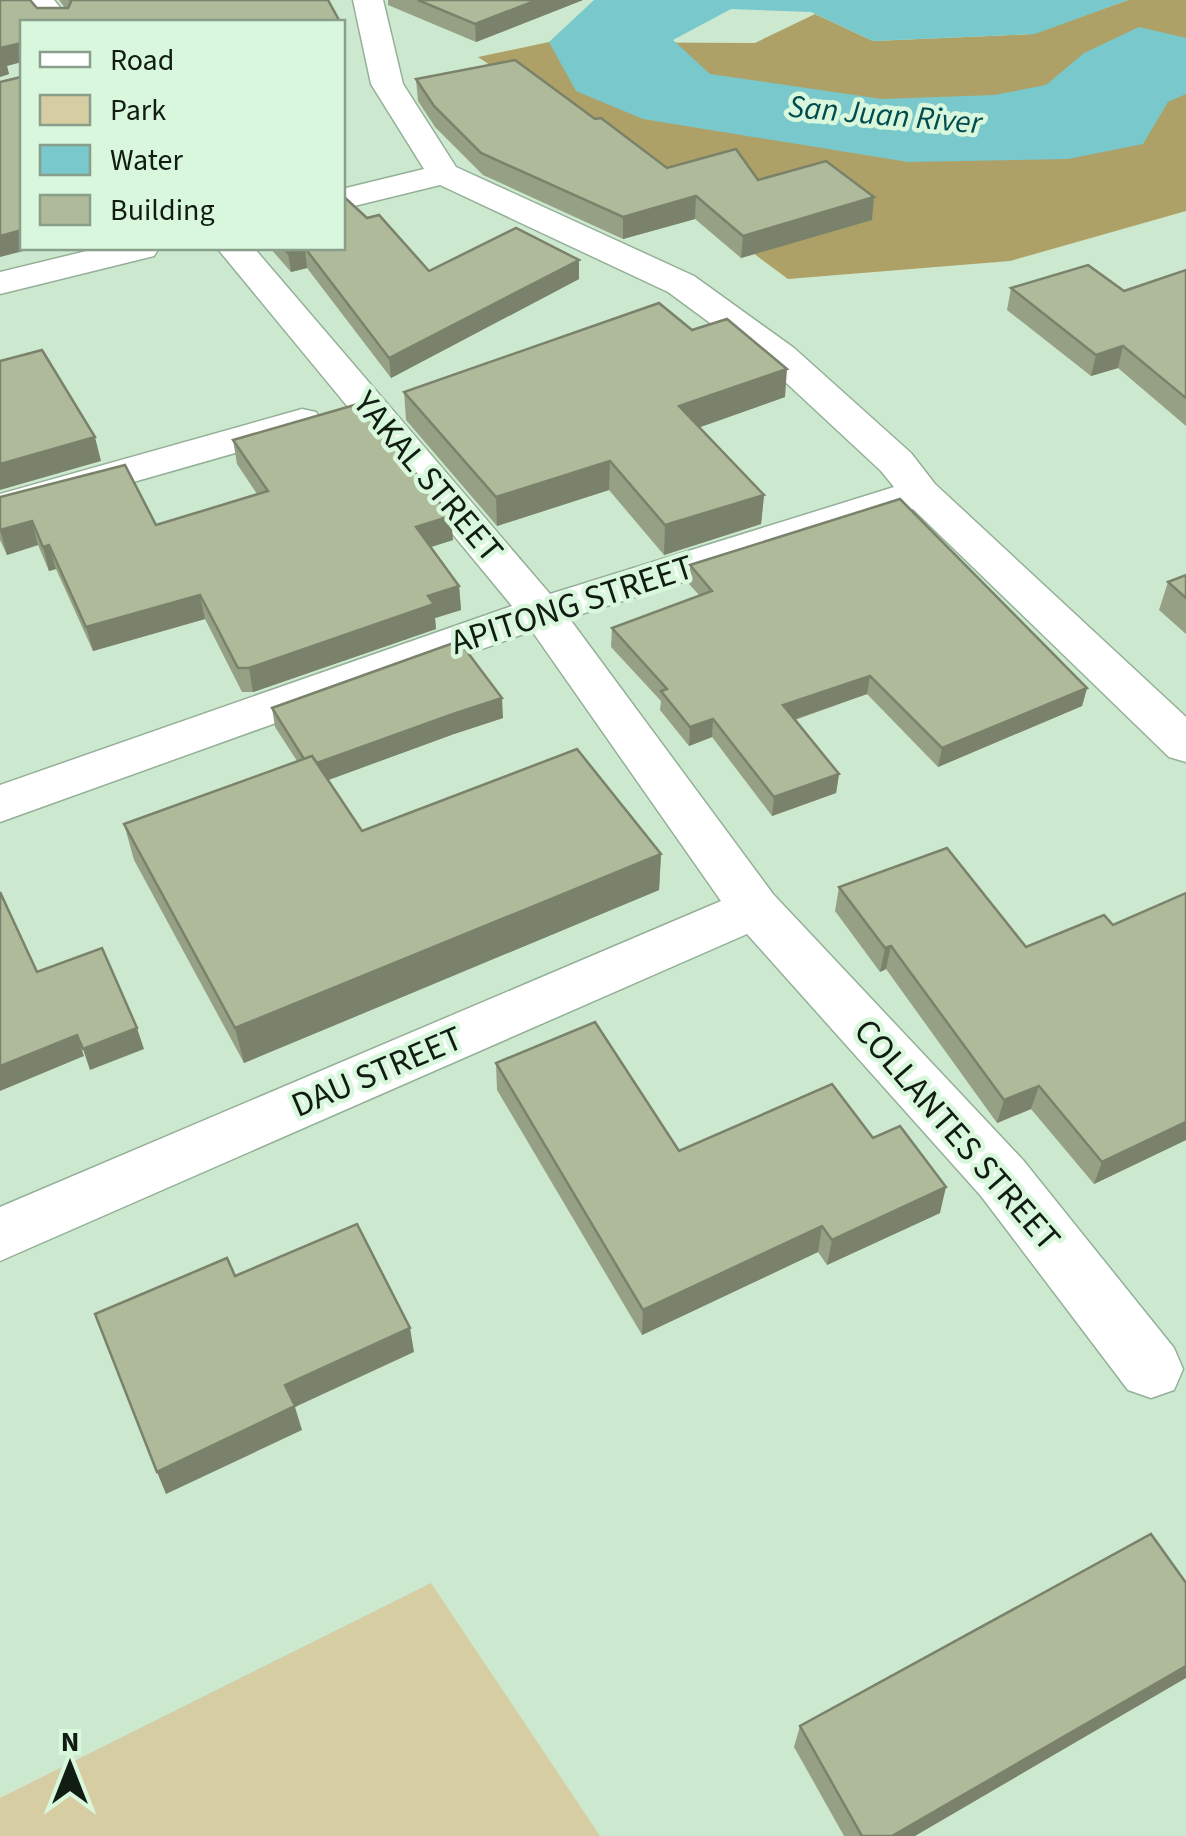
<svg xmlns="http://www.w3.org/2000/svg" width="1186" height="1836" font-family="'Source Sans 3',sans-serif">
	<rect width="100%" height="100%" fill="#cce9cf"/>
	<polygon fill="#d6cda2" points="431,1583 600,1836 0,1836 0,1798"/>
	<polygon fill="#aea167" points="1128,0 1186,0 1186,211 1010,261 788,279 604,142 478,57 549,42 755,43 815,14 873,41 1033,34"/>
	<polygon fill="#79c8cc" points="594,0 1128,0 1035,34 873,41 811,12 731,9 673,40 710,74 882,99 994,95 1046,85 1084,53 1139,27 1186,38 1186,94 1168,102 1143,144 1068,159 908,162 643,119 576,91 549,42"/>
	<g fill="none" stroke-linecap="round" stroke-linejoin="round">
		<defs>
			<g id="minor">
				<polygon points="23,0 54,0 72,22 41,22"/>
				<polygon points="353,0 383,0 403,84 456,167 694,276 794,348 911,453 935,484 1186,717 1186,762 1169,757 913,509 569,618 773,894 1023,1160 1174,1348 1183,1369 1174,1390 1151,1398 1128,1390 981,1196 747,934 0,1261 0,1207 721,901 532,631 0,822 0,785 512,606 217,248 254,248 550,594 894,487 881,471 766,364 668,292 440,185 342,209 342,189 424,169 371,84"/>
				<polygon points="99,248 159,248 154,256 0,294 0,272"/>
				<polygon points="302,409 316,412 322,421 316,430 0,520 0,494"/>
			</g>
		</defs>
		<use href="#minor" stroke="#94b098" stroke-width="3"/>
		<use href="#minor" fill="#fff" fill-rule="evenodd"/>
	</g>
	<g fill="#96a084">
		<polygon points="0,0 37,8 65,8 59,0 328,0 22,22 7,66 9,74 0,77"/>
		<polygon points="388,0 583,0 476,42 388,5"/>
		<polygon points="416,79 595,119 667,168 758,180 872,220 741,258 695,219 623,239 483,175 435,127 418,101"/>
		<polygon points="367,218 429,271 579,260 579,279 391,378 307,268 291,272 270,248 342,248"/>
		<polygon points="1186,270 1186,426 1118,368 1091,376 1007,310 1011,288 1124,291"/>
		<polygon points="692,330 785,397 700,427 764,495 761,524 664,555 609,490 497,526 406,420 404,392"/>
		<polygon points="233,440 453,540 431,547 459,586 461,610 435,618 436,629 253,692 242,692 205,619 93,651 56,569 49,571 38,545 7,555 0,540 0,497 156,525 257,494 237,464"/>
		<polygon points="690,565 1087,688 1082,706 938,767 867,694 795,720 839,774 836,793 772,816 712,737 689,746 660,710 661,701 611,647 612,628 699,595 689,584"/>
		<polygon points="1186,575 1186,634 1159,610 1168,582"/>
		<polygon points="272,708 503,718 454,734 328,780 362,831 661,854 659,890 244,1063 134,860 124,824 297,761 275,727"/>
		<polygon points="839,887 1026,947 1186,1140 1094,1184 1031,1109 997,1123 886,969 880,972 835,911"/>
		<polygon points="496,1063 679,1151 873,1138 940,1213 827,1265 818,1252 642,1335 497,1090"/>
		<polygon points="800,1726 915,1836 844,1836 794,1747"/>
	</g>
	<g fill="#7a826b">
		<polygon points="537,0 583,0 476,42 475,24"/>
		<polygon points="22,43 22,62 7,66 9,74 0,77 0,48"/>
		<polygon points="696,196 695,219 623,239 623,217"/>
		<polygon points="874,197 872,220 741,258 743,236"/>
		<polygon points="22,230 22,248 35,248 0,257 0,236"/>
		<polygon points="305,248 307,268 291,272 288,253"/>
		<polygon points="579,260 579,279 391,378 389,358"/>
		<polygon points="1123,346 1118,368 1091,376 1096,355"/>
		<polygon points="787,369 785,397 678,435 679,406"/>
		<polygon points="95,437 101,461 0,490 0,464"/>
		<polygon points="610,461 609,490 497,526 496,497"/>
		<polygon points="764,495 761,524 664,555 665,525"/>
		<polygon points="451,516 453,540 418,551 416,527"/>
		<polygon points="32,521 38,545 7,555 0,530"/>
		<polygon points="49,545 56,569 49,571 43,547"/>
		<polygon points="459,586 461,610 435,618 436,629 253,692 249,668 428,596"/>
		<polygon points="200,595 205,619 93,651 86,627"/>
		<polygon points="870,676 867,694 781,724 783,705"/>
		<polygon points="1087,688 1082,706 938,767 942,748"/>
		<polygon points="502,698 503,718 454,734 312,786 309,766 453,714"/>
		<polygon points="713,719 712,737 689,746 690,727"/>
		<polygon points="839,774 836,793 772,816 774,797"/>
		<polygon points="661,854 659,890 244,1063 235,1028"/>
		<polygon points="891,946 886,969 880,972 885,948"/>
		<polygon points="137,1028 144,1049 90,1070 83,1049"/>
		<polygon points="77,1035 84,1056 0,1091 0,1066"/>
		<polygon points="1039,1086 1031,1109 997,1123 1004,1100"/>
		<polygon points="1186,1122 1186,1140 1094,1184 1102,1162"/>
		<polygon points="946,1187 940,1213 827,1265 832,1240"/>
		<polygon points="822,1226 818,1252 642,1335 643,1310"/>
		<polygon points="410,1328 414,1352 295,1407 302,1430 166,1494 157,1472 285,1385"/>
		<polygon points="1186,1666 1186,1678 915,1836 892,1836"/>
	</g>
	<g fill="#aeba99" stroke="#7a826b" stroke-width="2.5">
		<polygon points="0,0 30,0 37,8 68,8 71,2 70,0 328,0 340,22 22,22 22,43 0,48"/>
		<polygon points="418,0 537,0 475,24"/>
		<polygon points="515,60 595,119 601,118 667,168 736,149 758,180 826,161 874,197 743,236 696,196 623,217 481,153 434,106 416,79"/>
		<polygon points="21,77 22,79 22,230 0,236 0,82"/>
		<polygon points="342,195 367,218 379,215 429,271 516,228 579,260 389,358 305,248 288,253 284,248 342,248"/>
		<polygon points="1088,265 1124,291 1186,270 1186,398 1123,346 1096,355 1011,288"/>
		<polygon points="659,303 692,330 727,319 787,369 679,406 764,495 665,525 610,461 496,497 404,392"/>
		<polygon points="42,350 95,437 0,464 0,361"/>
		<polygon points="358,404 451,516 416,527 459,586 428,596 434,604 249,668 238,668 200,595 86,627 49,545 43,547 32,521 0,530 0,497 125,465 156,525 268,491 233,440"/>
		<polygon points="900,499 1087,688 942,748 870,676 783,705 839,774 774,797 713,719 690,727 661,691 667,689 612,628 712,591 690,565"/>
		<polygon points="1186,575 1186,598 1168,582"/>
		<polygon points="459,641 502,698 453,714 317,763 312,756 304,759 272,708"/>
		<polygon points="577,749 661,854 235,1028 124,824 312,756 362,831"/>
		<polygon points="947,848 1026,947 1104,915 1113,925 1186,893 1186,1122 1102,1162 1039,1086 1004,1100 891,946 885,948 839,887"/>
		<polygon points="0,892 37,972 102,948 137,1028 83,1049 77,1035 0,1066"/>
		<polygon points="595,1022 679,1151 832,1084 873,1138 900,1126 946,1187 832,1240 822,1226 643,1310 496,1063"/>
		<polygon points="357,1224 410,1328 285,1385 295,1406 157,1472 95,1314 227,1258 235,1276"/>
		<polygon points="1151,1534 1186,1583 1186,1666 892,1836 862,1836 800,1726"/>
	</g>
	<g text-anchor="middle" dominant-baseline="central" stroke-width="9" stroke-linejoin="round" paint-order="stroke">
		<g font-size="32" font-style="italic" fill="#004c4f" stroke="#d9f7dc">
			<text transform="translate(885 115) rotate(5)">San Juan River</text>
		</g>
		<g font-size="35" fill="#111c13" stroke="#d9f7dc">
			<text transform="translate(428 477) rotate(50)">YAKAL STREET</text>
			<text transform="translate(572 605) rotate(-18)">APITONG STREET</text>
			<text transform="translate(377 1072) rotate(-23)">DAU STREET</text>
			<text transform="translate(957 1135) rotate(49)">COLLANTES STREET</text>
		</g>
	</g>
	<rect x="20" y="20" width="325" height="230" fill="#d9f7dc" stroke="#899f8c" stroke-width="2.5"/>
	<rect x="40" y="52" width="50" height="15" fill="#ffffff" stroke="#899f8c" stroke-width="2.5"/>
	<text x="110" y="70" font-size="30" fill="#111c13">Road</text>
	<rect x="40" y="95" width="50" height="30" fill="#d6cda2" stroke="#899f8c" stroke-width="2.5"/>
	<text x="110" y="120" font-size="30" fill="#111c13">Park</text>
	<rect x="40" y="145" width="50" height="30" fill="#79c8cc" stroke="#899f8c" stroke-width="2.5"/>
	<text x="110" y="170" font-size="30" fill="#111c13">Water</text>
	<rect x="40" y="195" width="50" height="30" fill="#aeba99" stroke="#899f8c" stroke-width="2.5"/>
	<text x="110" y="220" font-size="30" fill="#111c13">Building</text>
	<g transform="translate(70 1766)" stroke="#d9f7dc" stroke-width="8" paint-order="stroke">
	<path d="M0-8L18 38L0 25L-18 38Z" fill="#111c13"/>
	<text y="-15" font-size="28" font-weight="bold" text-anchor="middle" fill="#111c13">N</text>
	</g>
</svg>
